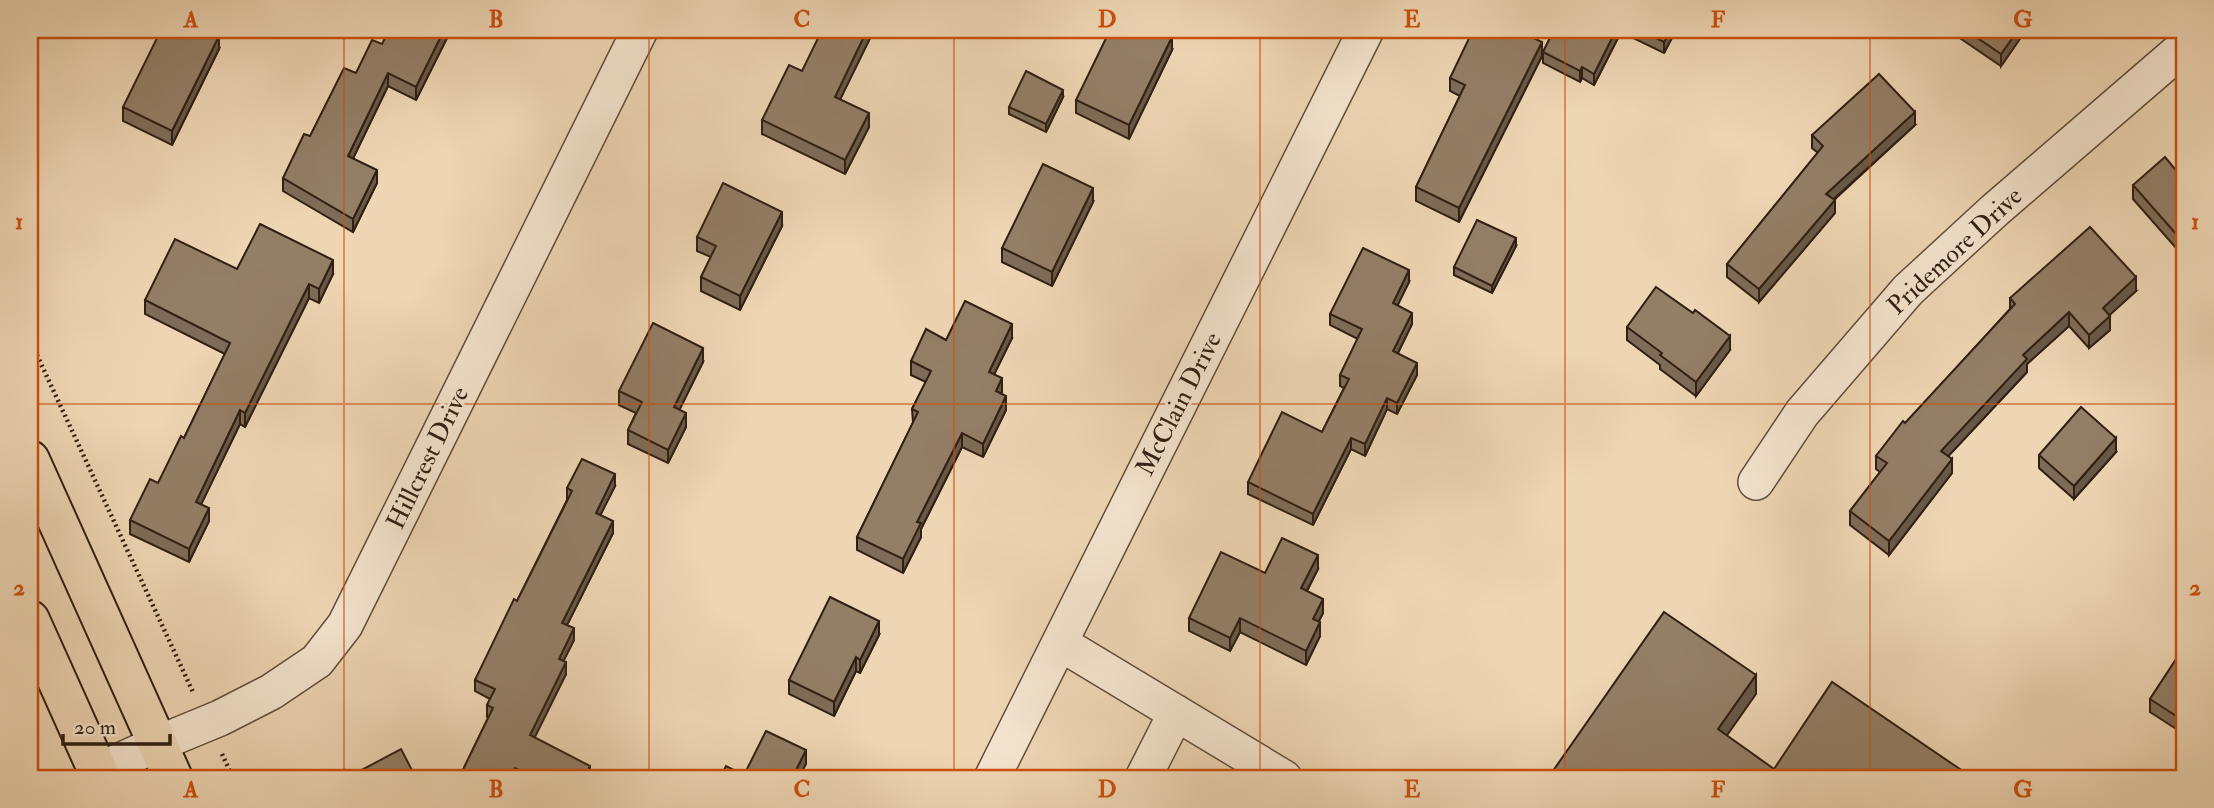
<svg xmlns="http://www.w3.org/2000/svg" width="2214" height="808" font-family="'IM FELL Double Pica',serif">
	<rect width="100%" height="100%" fill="#eed5b3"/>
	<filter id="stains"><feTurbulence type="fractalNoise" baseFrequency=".00286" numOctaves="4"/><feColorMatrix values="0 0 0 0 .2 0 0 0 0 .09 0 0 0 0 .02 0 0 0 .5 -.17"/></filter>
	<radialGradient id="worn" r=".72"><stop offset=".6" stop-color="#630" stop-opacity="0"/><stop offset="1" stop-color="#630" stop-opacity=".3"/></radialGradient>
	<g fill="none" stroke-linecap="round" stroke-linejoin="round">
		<defs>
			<g id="minor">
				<polyline points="1756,482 1802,413 1908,290 1995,210 2184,47"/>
				<polyline points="1060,643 1284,778"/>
				<polyline points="98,771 157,744 220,718 271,692 317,661 345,625 640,30"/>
				<polyline points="992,778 1366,30"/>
				<polyline points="1143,778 1176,713"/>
			</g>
			<g id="major">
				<polyline points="30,460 173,778"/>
				<polyline points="30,620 101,778"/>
			</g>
		</defs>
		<use href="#minor" stroke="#604c3b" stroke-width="38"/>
		<use href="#major" stroke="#301f13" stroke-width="42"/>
		<g stroke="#301f13" stroke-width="4.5" stroke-dasharray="2 3.5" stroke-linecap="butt">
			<polyline points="30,340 193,692"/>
			<polyline points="222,754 233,778"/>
		</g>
		<use href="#minor" stroke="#f4e4ce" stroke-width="35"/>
		<use href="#major" stroke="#eed5b3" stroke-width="38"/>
	</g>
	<g fill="#7e6c58" stroke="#301f13" stroke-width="2">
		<polygon points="448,30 448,36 416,100 388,86 353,158 377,183 353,232 283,191 283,178 310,136 356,73 382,44"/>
		<polygon points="874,30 840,99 869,127 845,174 762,134 762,120 802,71"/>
		<polygon points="891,30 904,30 901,35"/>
		<polygon points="1554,30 1676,30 1664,53 1621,32 1594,85 1582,78 1580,82 1543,63 1543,52"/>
		<polygon points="1948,30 2026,30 2001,66"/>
		<polygon points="219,49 172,145 123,121 123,107"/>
		<polygon points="1172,50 1129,139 1076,113 1076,100"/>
		<polygon points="1542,56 1459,222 1416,201 1416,187 1460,96 1450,91 1450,78"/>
		<polygon points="1063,97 1046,132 1009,114 1009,107"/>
		<polygon points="1915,125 1834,200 1835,213 1759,302 1727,277 1727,264 1818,153 1812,148 1812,135"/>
		<polygon points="2184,180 2184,257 2133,199 2133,185"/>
		<polygon points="1093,202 1052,286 1002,262 1002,248"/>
		<polygon points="782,226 740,310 701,291 701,277 711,257 697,251 697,237"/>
		<polygon points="1516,246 1492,293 1454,275 1454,267"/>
		<polygon points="237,269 333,274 319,303 309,298 245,427 240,424 201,504 209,521 189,562 130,534 130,520 158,483 184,438 225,354 145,314 145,300"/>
		<polygon points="1409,282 1397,305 1412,324 1398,353 1417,375 1397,414 1387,409 1365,456 1351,449 1313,525 1248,494 1248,482 1322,432 1344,388 1340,386 1340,375 1358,339 1330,325 1330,314"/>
		<polygon points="2136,291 2109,315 2110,330 2089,348 2069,326 2027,364 2027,372 1948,456 1952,473 1889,555 1850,525 1850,511 1880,472 1876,469 1876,456 2010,309 2010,298"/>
		<polygon points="1627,327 1730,350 1696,396 1660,369 1660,365 1627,340"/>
		<polygon points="1012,338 994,374 1002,392 1001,393 1006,410 983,457 962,447 921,529 921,537 903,573 857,550 857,537 913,423 912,409 926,382 911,375 911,361 946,340"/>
		<polygon points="703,362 679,410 686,427 668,463 628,444 628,430 636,413 619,405 619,391"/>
		<polygon points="2116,452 2074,499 2039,468 2039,455"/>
		<polygon points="615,486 600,515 613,533 567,625 574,640 563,661 566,674 534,738 590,778 459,778 488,718 487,717 487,705 490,699 475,691 475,680 517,601 567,500 567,488"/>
		<polygon points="1318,569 1307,591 1323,613 1319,621 1320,636 1306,665 1240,632 1230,651 1189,631 1189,618 1265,573"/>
		<polygon points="879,635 860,673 856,671 834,716 789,694 789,680"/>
		<polygon points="2184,647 2184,734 2150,712 2150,699"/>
	</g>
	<g fill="#675847" stroke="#301f13" stroke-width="2">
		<polygon points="444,30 448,30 448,36 416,100 416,87"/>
		<polygon points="867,30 874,30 835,110 835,97"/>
		<polygon points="1616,30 1621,30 1621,32 1594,85 1594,74"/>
		<polygon points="1671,30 1676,30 1664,53 1664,42"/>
		<polygon points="2018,30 2026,30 2001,66 2001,54"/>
		<polygon points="219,36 219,49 172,145 172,131"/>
		<polygon points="1172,37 1172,50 1129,139 1129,125"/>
		<polygon points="1542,42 1542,56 1459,222 1459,208"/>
		<polygon points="1582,67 1582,78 1580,82 1580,71"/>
		<polygon points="388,73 388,86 348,169 348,156"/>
		<polygon points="1063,90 1063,97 1046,132 1046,124"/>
		<polygon points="1915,112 1915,125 1826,206 1826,194"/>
		<polygon points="869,113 869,127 845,174 845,160"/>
		<polygon points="377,170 377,183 353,232 353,219"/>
		<polygon points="1093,188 1093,202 1052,286 1052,272"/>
		<polygon points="1835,200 1835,213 1759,302 1759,289"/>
		<polygon points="782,212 782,226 740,310 740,296"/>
		<polygon points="1516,238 1516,246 1492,293 1492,286"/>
		<polygon points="333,260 333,274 319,303 319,289"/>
		<polygon points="1409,270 1409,282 1393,315 1393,303"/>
		<polygon points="2136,277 2136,291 2103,321 2103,308"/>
		<polygon points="309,284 309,298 245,427 245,413"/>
		<polygon points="2069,312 2069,326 2027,364 2027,372 1941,464 1941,451 2023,355"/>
		<polygon points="1412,313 1412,324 1393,363 1393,351"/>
		<polygon points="2110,316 2110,330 2089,348 2089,335"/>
		<polygon points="1012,324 1012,338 989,385 989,372"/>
		<polygon points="1730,336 1730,350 1696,396 1696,382"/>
		<polygon points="703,348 703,362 674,421 674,407"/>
		<polygon points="1417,363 1417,375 1397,414 1397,403"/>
		<polygon points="1002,378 1002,392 996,404 996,391"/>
		<polygon points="1006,396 1006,410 983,457 983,444"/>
		<polygon points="1387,398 1387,409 1365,456 1365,444"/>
		<polygon points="240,410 240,424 196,515 196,502"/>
		<polygon points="686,413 686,427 668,463 668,450"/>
		<polygon points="962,433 962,447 921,529 921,537 903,573 903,559 917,522"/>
		<polygon points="1351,438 1351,449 1313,525 1313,514"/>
		<polygon points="2116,438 2116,452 2074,499 2074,486"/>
		<polygon points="1952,459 1952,473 1889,555 1889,541"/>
		<polygon points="615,474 615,486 596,524 596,513"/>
		<polygon points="209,508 209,521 189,562 189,549"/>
		<polygon points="613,521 613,533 562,635 562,623"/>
		<polygon points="1318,555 1318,569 1301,602 1301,588"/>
		<polygon points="1323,599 1323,613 1313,632 1313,619"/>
		<polygon points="1240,618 1240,632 1230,651 1230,638"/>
		<polygon points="879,621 879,635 860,673 860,660"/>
		<polygon points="1320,622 1320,636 1306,665 1306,651"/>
		<polygon points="574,628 574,640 559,670 559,659"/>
		<polygon points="856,657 856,671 834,716 834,702"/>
		<polygon points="566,662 566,674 530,747 530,735"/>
		<polygon points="1756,675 1756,694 1718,748 1718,729"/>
		<polygon points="806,750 806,764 799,778 792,778"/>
		<polygon points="590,766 590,777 584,778"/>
		<polygon points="515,768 515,778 510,778"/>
	</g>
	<g fill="#937e66" stroke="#301f13" stroke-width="2">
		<polygon points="161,30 207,30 219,36 172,131 123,107"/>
		<polygon points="389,30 444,30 416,87 388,73 348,156 377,170 353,219 283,178 304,134 310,136 344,68 356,73 372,40 382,44"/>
		<polygon points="822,30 867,30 835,97 869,113 845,160 762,120 789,65 802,71"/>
		<polygon points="1110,30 1158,30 1172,37 1129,125 1076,100"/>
		<polygon points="1473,30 1516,30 1542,42 1459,208 1416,187 1465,85 1450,78"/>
		<polygon points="1554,30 1616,30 1594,74 1582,67 1580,71 1543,52"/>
		<polygon points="1639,30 1671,30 1664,42"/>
		<polygon points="1966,30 2018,30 2001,54"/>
		<polygon points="1026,71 1063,90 1046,124 1009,107"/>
		<polygon points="1879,74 1915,112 1826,194 1835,200 1759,289 1727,264 1823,146 1812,135"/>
		<polygon points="2165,157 2184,180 2184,243 2133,185"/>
		<polygon points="1043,164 1093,188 1052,272 1002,248"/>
		<polygon points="723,183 782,212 740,296 701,277 716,246 697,237"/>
		<polygon points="1477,220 1516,238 1492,286 1454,267"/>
		<polygon points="260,224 333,260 319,289 309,284 245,413 240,410 196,502 209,508 189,549 130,520 150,479 158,483 181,436 184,438 230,343 145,300 175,239 237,269"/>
		<polygon points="2090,227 2136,277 2103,308 2110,316 2089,335 2069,312 2023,355 2027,359 1941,451 1952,459 1889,541 1850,511 1887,463 1876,456 1903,421 1905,423 2015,304 2010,298"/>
		<polygon points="1363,248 1409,270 1393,303 1412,313 1393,351 1417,363 1397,403 1387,398 1365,444 1351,438 1313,514 1248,482 1282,412 1322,432 1349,379 1340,375 1362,329 1330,314"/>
		<polygon points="1656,287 1693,313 1695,310 1730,336 1696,382 1660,355 1662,353 1627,327"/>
		<polygon points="965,301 1012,324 989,372 1002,378 996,391 1006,396 983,444 962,433 917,522 921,523 903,559 857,537 918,412 912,409 931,371 911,361 926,329 946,340"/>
		<polygon points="653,323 703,348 674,407 686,413 668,450 628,430 642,402 619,391"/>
		<polygon points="2081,407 2116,438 2074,486 2039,455"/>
		<polygon points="582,459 615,474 596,513 613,521 562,623 574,628 559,659 566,662 530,735 590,766 584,778 536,778 515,768 510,778 459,778 493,708 487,705 495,689 475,680 514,599 517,601 572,491 567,488"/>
		<polygon points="1282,538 1318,555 1301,588 1323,599 1313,619 1320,622 1306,651 1240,618 1230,638 1189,618 1221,552 1265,573"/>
		<polygon points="830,597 879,621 860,660 856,657 834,702 789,680"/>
		<polygon points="1664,612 1756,675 1718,729 1774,769 1832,682 1973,778 1548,778"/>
		<polygon points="2184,647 2184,721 2150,699"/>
		<polygon points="766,731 806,750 792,778 720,778 726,766 744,775"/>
		<polygon points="401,749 416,778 358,778 356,773"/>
	</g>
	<path fill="none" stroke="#cc500d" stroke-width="2" stroke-opacity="0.55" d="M344,30v748M649,30v748M954,30v748M1260,30v748M1565,30v748M1870,30v748M30,404h2154"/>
	<g text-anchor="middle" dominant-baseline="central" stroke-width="6" stroke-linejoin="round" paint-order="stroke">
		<g font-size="26" fill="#301f13" stroke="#f4e4ce">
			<text transform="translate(1955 251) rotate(-43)">Pridemore Drive</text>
			<text transform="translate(1179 404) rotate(-63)">McClain Drive</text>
			<text transform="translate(428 458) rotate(-64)">Hillcrest Drive</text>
		</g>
	</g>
	<rect width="2214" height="808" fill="none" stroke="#eed5b3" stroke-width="77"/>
	<path d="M63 734v10h107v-10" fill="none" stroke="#301f13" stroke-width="3.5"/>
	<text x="74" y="734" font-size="21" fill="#301f13" stroke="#f4e4ce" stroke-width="5" paint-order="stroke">20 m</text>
	<rect x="38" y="38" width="2138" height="732" fill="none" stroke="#cc500d" stroke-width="2.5"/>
	<g font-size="23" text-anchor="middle" font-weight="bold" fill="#cc500d">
		<text x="191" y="27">A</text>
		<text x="496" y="27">B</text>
		<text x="802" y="27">C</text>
		<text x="1107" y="27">D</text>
		<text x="1412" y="27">E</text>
		<text x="1718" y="27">F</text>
		<text x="2023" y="27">G</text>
		<text x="19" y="229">1</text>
		<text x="2195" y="229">1</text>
		<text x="19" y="595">2</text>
		<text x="2195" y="595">2</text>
		<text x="191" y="797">A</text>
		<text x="496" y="797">B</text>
		<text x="802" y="797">C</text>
		<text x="1107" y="797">D</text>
		<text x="1412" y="797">E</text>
		<text x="1718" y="797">F</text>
		<text x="2023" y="797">G</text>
	</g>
	<rect width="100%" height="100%" filter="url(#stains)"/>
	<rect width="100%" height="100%" fill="url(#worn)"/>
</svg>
